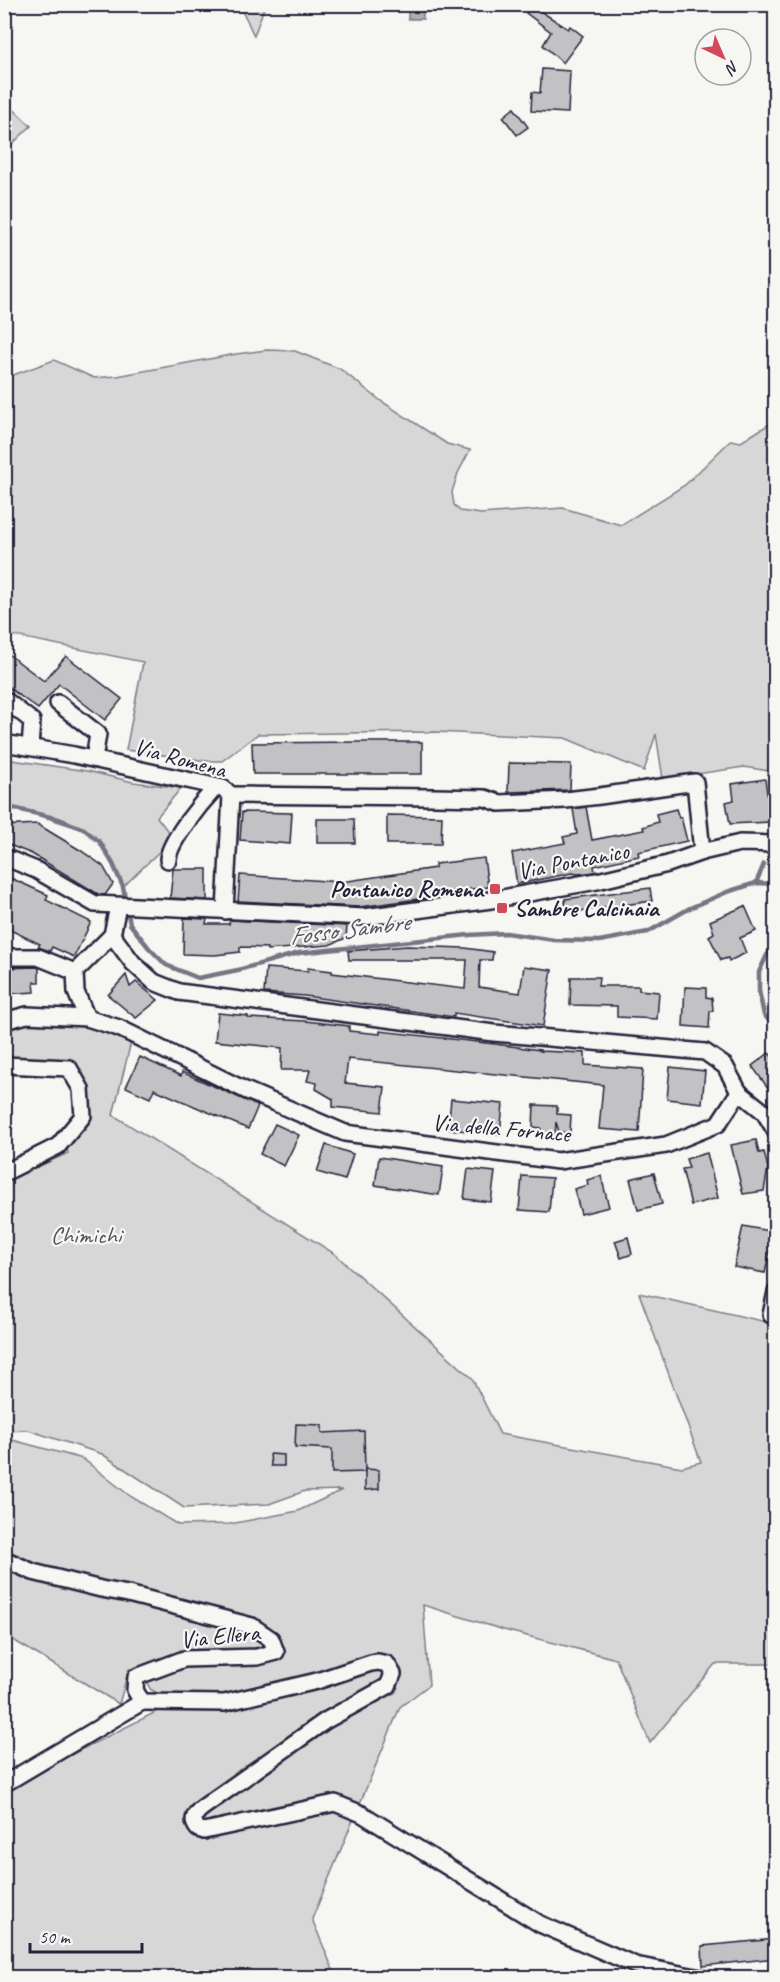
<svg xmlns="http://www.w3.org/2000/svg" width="780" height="1982" font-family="Caveat,sans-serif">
	<rect width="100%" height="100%" fill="#f6f6f2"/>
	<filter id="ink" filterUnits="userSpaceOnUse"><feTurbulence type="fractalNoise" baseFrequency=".0167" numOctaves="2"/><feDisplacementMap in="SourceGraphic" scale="12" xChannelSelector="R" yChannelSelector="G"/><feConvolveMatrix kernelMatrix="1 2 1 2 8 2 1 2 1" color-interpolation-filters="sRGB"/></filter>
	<g filter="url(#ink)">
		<g fill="#d7d7d7" stroke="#7c7c89" stroke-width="1.5">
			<polygon points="238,5 265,5 254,36 246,18"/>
			<polygon points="5,101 31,126 5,151"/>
			<polygon points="267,350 295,351 340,369 381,401 447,444 470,450 458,473 452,492 454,505 460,511 481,514 563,508 621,525 685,485 731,440 741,442 771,423 775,416 775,772 744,767 663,779 656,734 644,771 565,738 435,732 258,734 222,761 208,761 126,750 143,662 5,634 5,378 54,360 94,378 117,376 236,354"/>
			<polygon points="5,759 87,771 133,782 181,788 157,817 173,838 123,887 102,845 87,831 17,808 5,811"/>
			<polygon points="27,1023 89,1027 131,1042 113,1115 335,1254 472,1378 500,1434 682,1467 701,1462 639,1293 775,1324 775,1664 715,1664 650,1743 616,1659 504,1630 423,1605 429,1685 400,1707 312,1919 336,1977 4,1977 5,1788 162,1709 166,1698 150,1689 142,1670 129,1669 119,1704 5,1635 5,1438 83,1459 130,1496 178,1525 230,1524 298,1511 342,1490 305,1491 269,1504 184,1508 102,1454 28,1430 5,1431 5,1182 68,1153 66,1144 88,1090 79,1070 66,1061 5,1060 5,1029"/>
		</g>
		<rect fill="#adadb3" stroke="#757583" stroke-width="1.5" x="408" y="5" width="15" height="14"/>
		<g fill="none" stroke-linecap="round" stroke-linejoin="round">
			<g stroke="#757583" stroke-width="4.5">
				<polyline points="4,806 59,819 84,829 100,842 113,864 123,887 130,924 149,948 166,965 198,978 238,970 299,953 469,935 506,933 554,940 599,941 648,932 690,908 727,892 756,883 776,884"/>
				<polyline points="756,883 764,864"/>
				<polyline points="776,944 767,955 759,972 759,991 764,1015 776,1028"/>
			</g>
		</g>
		<g fill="#c2c2c4" stroke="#22223b" stroke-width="1.5">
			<polygon points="531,5 568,29 570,26 583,36 563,63 543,45 551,32 526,13"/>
			<polygon points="542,69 570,71 568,113 531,111 532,92 540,93"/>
			<polygon points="514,108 528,127 517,135 503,117"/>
			<polygon points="4,651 44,681 66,656 122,699 105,720 59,684 38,709 4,684"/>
			<polygon points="359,742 422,742 422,774 253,774 252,743"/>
			<polygon points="509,763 571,764 570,790 508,792"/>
			<polygon points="765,779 771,822 730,824 726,802 734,800 732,784"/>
			<polygon points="586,807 592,840 644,830 643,827 658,822 656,814 676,809 679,818 681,817 687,841 638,852 639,856 594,866 595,872 578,874 572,873 517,884 512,853 565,843 563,837 577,834 573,809"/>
			<polygon points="242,812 292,813 290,844 240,840"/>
			<polygon points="387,815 442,816 441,844 387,844"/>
			<polygon points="317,819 354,819 355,843 317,843"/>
			<polygon points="37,824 80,850 103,866 113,884 105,895 98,894 32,854 4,843 4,826"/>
			<polygon points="484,858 488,887 433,894 433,897 359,907 238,901 240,875 341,882 435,868 435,864"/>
			<polygon points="173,869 207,869 207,900 170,898"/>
			<polygon points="4,875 48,895 46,900 91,922 74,957 52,947 50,951 38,947 40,944 4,927"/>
			<polygon points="650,888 652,901 566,913 565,899"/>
			<polygon points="745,906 756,931 740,938 746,953 729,961 728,958 721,960 709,936 714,933 710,921"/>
			<polygon points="184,918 207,919 206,924 229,924 230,920 347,926 346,938 329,945 267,950 267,948 240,947 240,952 215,955 183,954"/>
			<polygon points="407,946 465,948 493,952 492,960 480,960 479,987 520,993 524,966 552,970 543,1026 454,1013 454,1017 305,996 264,993 266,968 308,971 308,968 332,971 332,973 465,989 467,960 349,960 348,951"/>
			<polygon points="36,967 39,968 39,982 34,982 35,992 4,994 4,968"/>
			<polygon points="126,975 130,987 136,982 158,1000 136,1018 108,995"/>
			<polygon points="571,977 599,977 598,986 639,986 639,990 659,992 657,1019 617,1017 617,1006 570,1005"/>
			<polygon points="685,987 706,988 706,997 712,998 713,1011 710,1011 709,1028 683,1026"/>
			<polygon points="218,1013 248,1016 248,1018 305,1021 349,1026 349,1031 380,1034 380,1031 495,1044 540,1050 540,1051 585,1053 585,1065 643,1069 639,1132 599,1129 603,1085 348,1059 345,1083 385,1087 382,1112 333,1107 333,1099 316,1089 317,1083 307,1081 310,1070 281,1070 282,1048 215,1041"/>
			<polygon points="769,1053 776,1061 776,1081 768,1088 752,1066"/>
			<polygon points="140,1057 181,1076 182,1072 258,1106 248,1129 154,1089 150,1098 126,1087"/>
			<polygon points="670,1067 705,1071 702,1103 667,1099"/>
			<polygon points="451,1099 503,1104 500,1134 448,1129"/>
			<polygon points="534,1105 557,1106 557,1114 571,1115 570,1133 559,1132 556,1122 555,1137 540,1136 541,1128 533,1127"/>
			<polygon points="275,1124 299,1135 284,1166 260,1154"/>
			<polygon points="756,1140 759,1153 764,1152 768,1168 764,1191 743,1194 731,1145"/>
			<polygon points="326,1145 353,1154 345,1180 317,1172"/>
			<polygon points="707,1153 718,1198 691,1205 682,1169 689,1168 686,1159"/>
			<polygon points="379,1157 443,1167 439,1195 375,1185"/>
			<polygon points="468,1169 495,1172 491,1202 464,1199"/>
			<polygon points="654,1173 662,1204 638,1210 630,1179"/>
			<polygon points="522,1176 552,1178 549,1212 519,1210"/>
			<polygon points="601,1176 609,1207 581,1214 574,1189 588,1185 587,1180"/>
			<polygon points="743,1226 774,1232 765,1273 734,1267"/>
			<polygon points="628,1237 632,1254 621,1258 615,1241"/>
			<polygon points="296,1424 322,1425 322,1433 364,1431 365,1472 332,1473 332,1449 295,1447"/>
			<polygon points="270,1454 284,1455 284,1466 271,1466"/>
			<polygon points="365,1469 379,1470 379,1489 365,1490"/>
			<polygon points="775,1939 776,1958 703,1966 702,1946"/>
		</g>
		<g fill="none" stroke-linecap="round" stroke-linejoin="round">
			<defs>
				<g id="minor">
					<polyline points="4,699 32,721 30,747"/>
					<polyline points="58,703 98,734 94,759"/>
					<polyline points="4,743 74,755 223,788 231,795 225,911"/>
					<polyline points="231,795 434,797 485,798 499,803 566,800 600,796 695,782 702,852"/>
					<polyline points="4,857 36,870 95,904 364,917 491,900 597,881 668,864 702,852 740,843 776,844"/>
					<path d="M168,860c0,-18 35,-59 48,-73"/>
					<polyline points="4,957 38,957 75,972"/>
					<polyline points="87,1018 76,992 75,972 112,935 118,906"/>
					<polyline points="4,1021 27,1015 87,1018 119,1028 245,1090 345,1133 558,1161 666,1145 718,1124 739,1092 725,1066 705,1052 494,1033 179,992 154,982 133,963 112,935"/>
					<polyline points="4,1065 69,1068 81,1089 83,1116 58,1146 4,1173"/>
					<polyline points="739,1092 764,1112 776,1132"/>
					<polyline points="771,1315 776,1292"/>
					<polyline points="4,1559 33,1572 101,1589 128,1594 252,1626 271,1639 276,1652 257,1657 184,1659 136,1677 135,1690 142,1702"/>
					<path d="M142,1702l82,1 93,-22 54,-18 7,-1 9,2 6,10 -5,12 -63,35 -123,87c-8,6 -11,13 -4,21l6,2 131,-28 27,11 178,110 95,41 66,13"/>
					<polyline points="4,1784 142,1702"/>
				</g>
			</defs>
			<use href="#minor" stroke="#22223b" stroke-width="20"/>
			<use href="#minor" stroke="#f6f6f2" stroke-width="15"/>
		</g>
	</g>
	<g fill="#d1495b" stroke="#f6f6f2" stroke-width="2">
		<rect x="489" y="883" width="12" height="12" rx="3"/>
		<rect x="496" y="902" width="12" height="12" rx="3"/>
	</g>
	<g text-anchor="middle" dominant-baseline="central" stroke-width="4.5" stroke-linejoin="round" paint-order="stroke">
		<g font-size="24" fill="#22223b" stroke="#f6f6f2">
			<text transform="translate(180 758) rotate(15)">Via Romena</text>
			<text transform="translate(573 861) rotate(-11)">Via Pontanico</text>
			<text transform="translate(501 1128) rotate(5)">Via della Fornace</text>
			<text transform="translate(220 1636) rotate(-6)">Via Ellera</text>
		</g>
		<g font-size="24" font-weight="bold" fill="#22223b" stroke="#f6f6f2" text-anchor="end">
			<text x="483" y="889">Pontanico Romena</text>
			<text x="514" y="908" text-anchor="start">Sambre Calcinaia</text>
		</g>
		<g font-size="24" fill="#4f4f62" stroke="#f6f6f2">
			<text x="86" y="1235">Chimichi</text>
		</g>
		<g font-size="26" font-style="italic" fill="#535365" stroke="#f6f6f2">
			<text transform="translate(349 929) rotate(-7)">Fosso Sambre</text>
		</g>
	</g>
	<rect width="780" height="1982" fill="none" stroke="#f6f6f2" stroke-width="24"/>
	<rect x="12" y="12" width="756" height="1958" fill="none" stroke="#22223b" stroke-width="2" filter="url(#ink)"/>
	<g transform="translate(723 57) rotate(136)"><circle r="28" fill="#f6f6f2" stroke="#a1a1a9" stroke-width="1.5"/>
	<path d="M0-4.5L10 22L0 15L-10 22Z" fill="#d1495b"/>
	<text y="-9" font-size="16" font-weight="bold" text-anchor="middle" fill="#22223b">N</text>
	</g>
	<path d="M30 1943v9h112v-9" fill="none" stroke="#22223b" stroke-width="3"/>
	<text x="39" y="1943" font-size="18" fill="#22223b" stroke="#f6f6f2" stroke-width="4.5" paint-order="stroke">50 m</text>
</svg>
